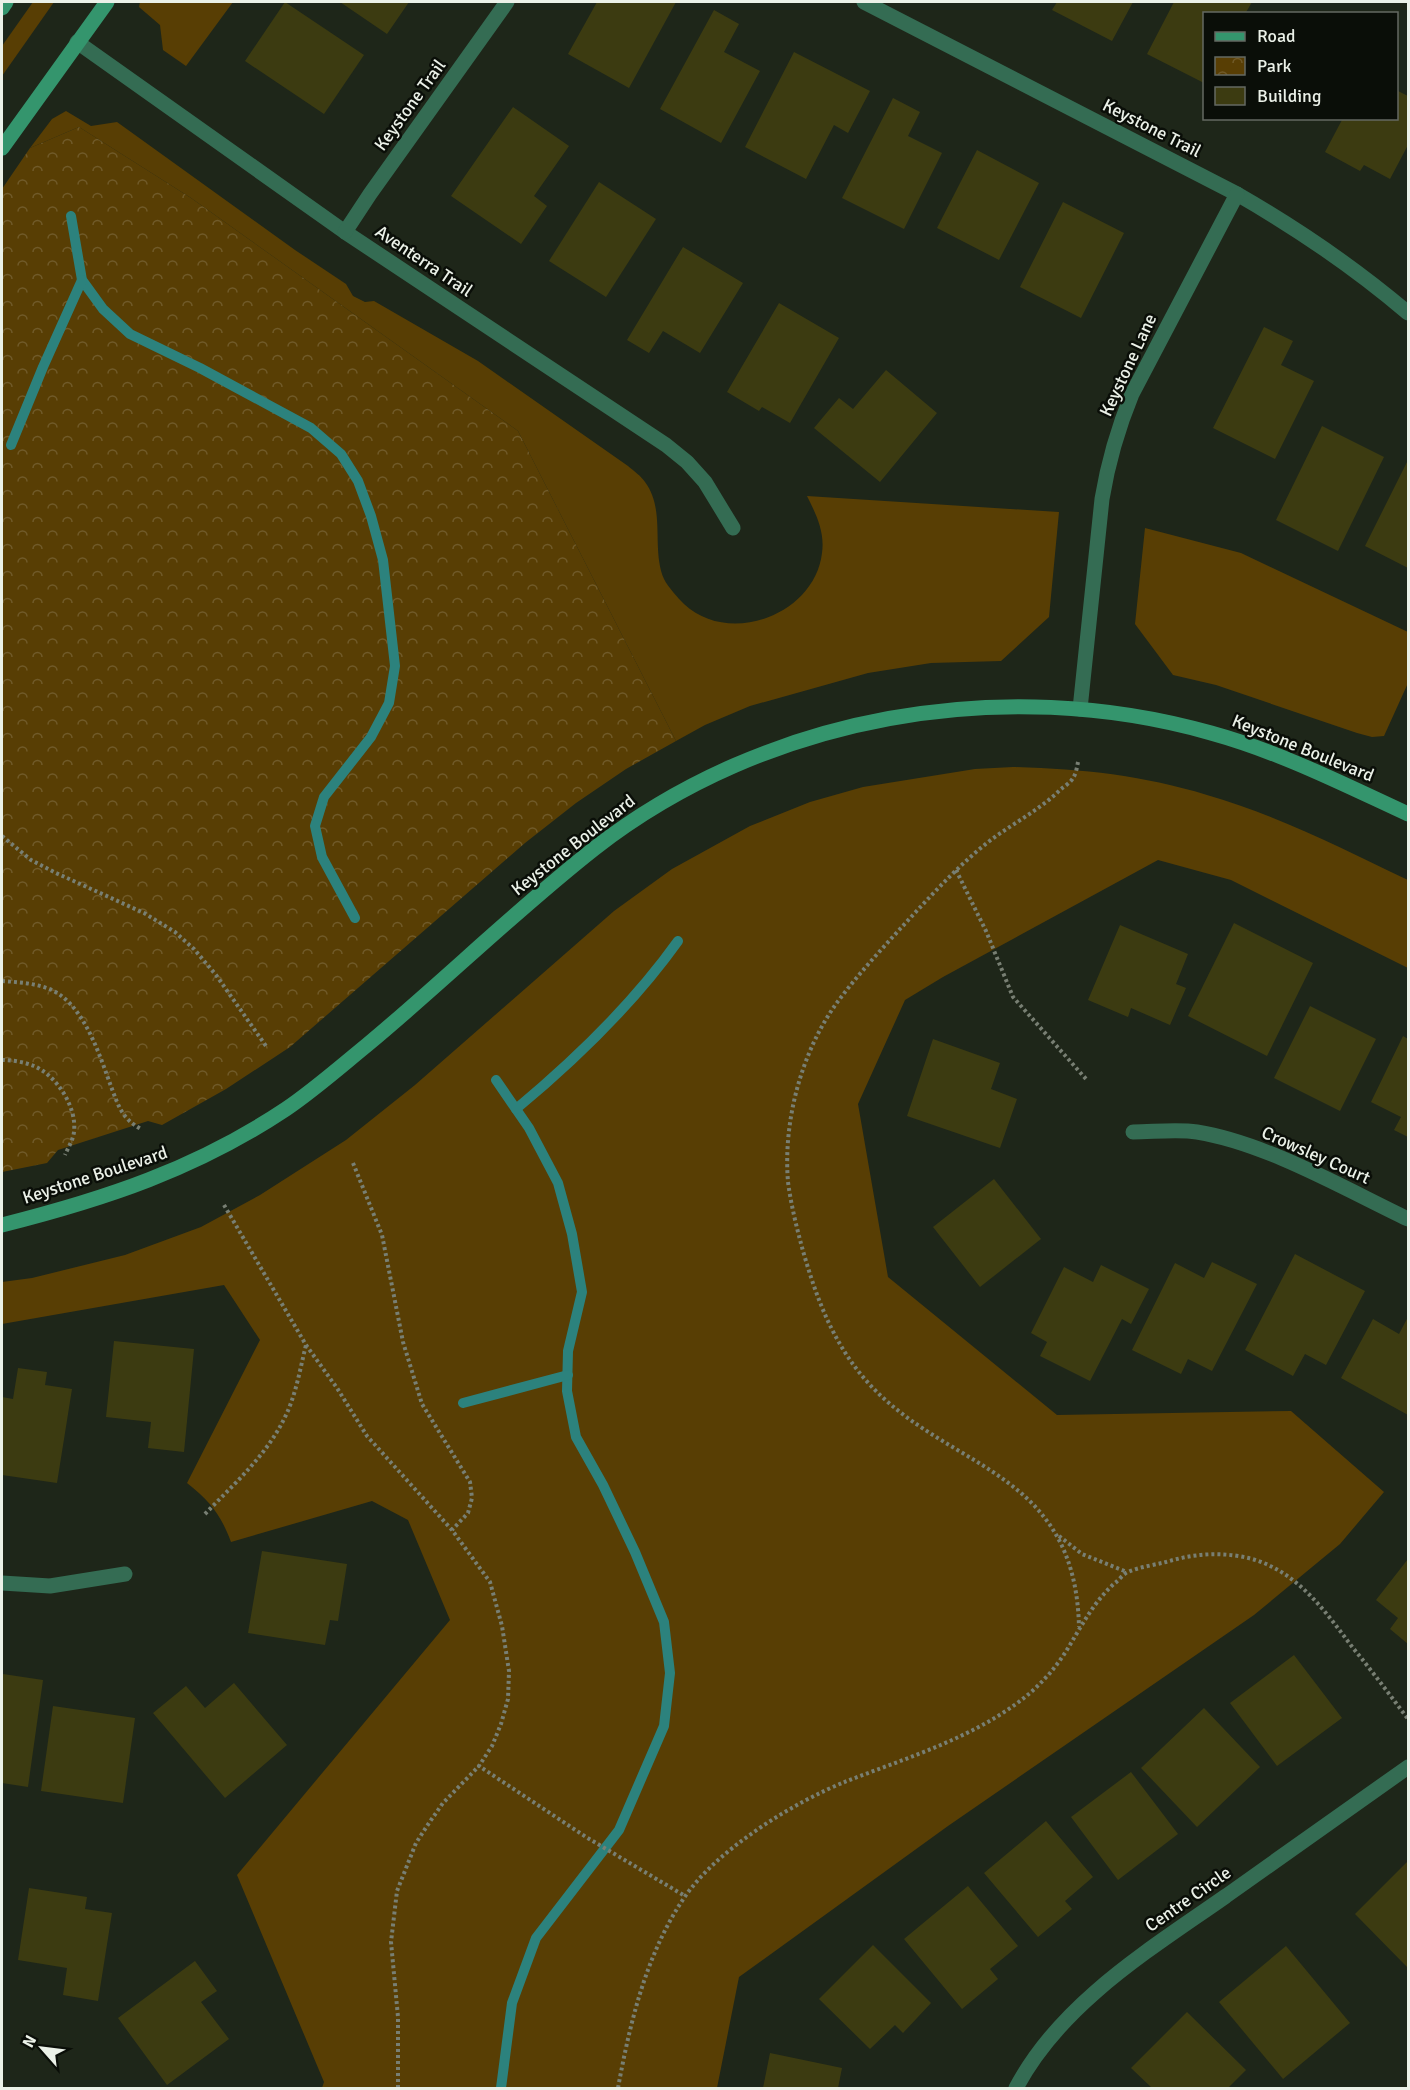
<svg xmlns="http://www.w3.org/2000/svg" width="1410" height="2090" font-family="Signika,sans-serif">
	<defs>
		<pattern id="park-crowns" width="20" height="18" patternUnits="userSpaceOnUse" patternTransform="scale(1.5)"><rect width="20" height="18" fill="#583e04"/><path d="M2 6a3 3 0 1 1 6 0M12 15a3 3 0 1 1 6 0" fill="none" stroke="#705a29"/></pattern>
	</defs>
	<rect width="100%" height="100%" fill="#1e2619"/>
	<g fill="#583e04">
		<polygon points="33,2 54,2 2,76 2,46"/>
		<polygon points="140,2 233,2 186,66 163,50 160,25 139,7"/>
		<path d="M66,111l25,15 26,-4 178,128 51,34 7,12 12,6 9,-1 104,60 150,105c6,5 13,10 17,16 21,28 6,67 19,97 4,8 14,19 20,25 46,43 131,10 138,-51 3,-21 -6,-39 -15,-57l252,16 -10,105 -48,44 -70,2 -63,10 -118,33 -45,19 -29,16 -158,-310 -327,-233 -112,-71 -49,21 22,-29z"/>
		<polygon points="1145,528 1241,553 1408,632 1408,683 1384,736 1372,737 1357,733 1216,685 1173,675 1135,624"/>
		<path d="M1013,767c69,2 128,8 194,28 70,20 136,54 201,85v88l-177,-88 -73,-20 -215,117 -38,23 -47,104 30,173 169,138 234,-4 93,81 -44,52 -86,71 -306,211 -209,151 -22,111h-395l2,-6 -87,-207 213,-255 -42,-100 -36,-19 -141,41c-10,-27 -21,-41 -44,-59l73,-143 -36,-55 -222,39v-42l30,-4 93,-23 76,-28 59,-32 86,-55 69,-55 199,-174 58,-42 78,-43 60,-24 53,-15 112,-18z"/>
	</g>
	<polygon fill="url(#park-crowns)" points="79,127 191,198 518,431 676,741 626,769 576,803 525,843 290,1047 226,1089 162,1125 148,1121 58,1150 47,1163 2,1172 2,189 30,148"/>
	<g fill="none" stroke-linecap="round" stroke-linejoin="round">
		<g stroke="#2c827d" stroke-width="10">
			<polyline points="71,216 82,280 103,309 130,334 200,368 311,428 341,454 358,481 371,516 383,560 395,666 389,703 371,737 324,797 315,826 322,857 355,918"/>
			<polyline points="11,445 43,367 82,280"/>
			<polyline points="496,1080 529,1128 558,1183 572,1234 582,1292 568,1351 567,1391 576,1437 603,1485 635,1552 664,1622 670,1673 664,1726 619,1830 536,1938 512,2003 501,2088"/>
			<path d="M516,1109c59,-49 117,-105 162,-168"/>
			<polyline points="463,1403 568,1375"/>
		</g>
	</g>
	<g fill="#3c3b11">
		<polygon points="285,2 364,55 324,114 245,61"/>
		<polygon points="340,2 409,2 387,34"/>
		<polygon points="597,2 676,2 629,88 568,54"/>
		<polygon points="1057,2 1133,2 1112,41 1052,10"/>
		<polygon points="1174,2 1252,2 1245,14 1204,14 1204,83 1147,54"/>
		<polygon points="714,10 739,24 724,52 760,71 721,143 660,109"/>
		<polygon points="794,52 870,91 848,133 834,125 806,179 745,147"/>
		<polygon points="1396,90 1408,96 1408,145 1390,179 1364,165 1360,171 1325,152 1343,118 1396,118"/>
		<polygon points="893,98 920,112 908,136 942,153 904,229 842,198"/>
		<polygon points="513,107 569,146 534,196 547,206 521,244 451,196"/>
		<polygon points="977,150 1039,183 999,260 937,228"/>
		<polygon points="599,182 656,219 606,297 549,261"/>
		<polygon points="1063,202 1124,233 1081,318 1020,287"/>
		<polygon points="683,247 743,283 700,353 663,331 649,353 627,340"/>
		<polygon points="779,303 839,338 790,423 762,407 759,411 727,392"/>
		<polygon points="1264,327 1293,341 1281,365 1314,381 1275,459 1213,428"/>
		<polygon points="886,370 937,413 880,482 814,428 839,398 853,409"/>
		<polygon points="1322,426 1384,457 1338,551 1276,520"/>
		<polygon points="1408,460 1408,568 1365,546"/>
		<polygon points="1234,923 1313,963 1267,1056 1188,1016"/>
		<polygon points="1120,925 1188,954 1176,984 1186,988 1170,1025 1131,1008 1128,1017 1088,1000"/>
		<polygon points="1310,1006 1376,1039 1340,1111 1274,1078"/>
		<polygon points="1403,1036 1408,1039 1408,1137 1394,1130 1401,1117 1371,1102"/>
		<polygon points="933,1039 1000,1063 991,1089 1017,1099 1000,1148 907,1116"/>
		<polygon points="994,1179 1041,1239 980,1287 933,1227"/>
		<polygon points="1295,1254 1365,1291 1326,1365 1305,1354 1293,1376 1245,1350"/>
		<polygon points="1212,1262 1257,1284 1212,1371 1188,1359 1181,1374 1132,1350 1175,1263 1204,1278"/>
		<polygon points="1101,1265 1149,1289 1131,1324 1122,1319 1090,1381 1040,1356 1047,1342 1031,1333 1064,1267 1093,1282"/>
		<polygon points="1408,1317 1408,1415 1341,1378 1373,1319 1399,1334"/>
		<polygon points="114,1341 194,1349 184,1452 148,1448 151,1422 106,1417"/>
		<polygon points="18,1368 47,1372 45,1385 72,1389 57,1483 2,1475 2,1397 13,1399"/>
		<polygon points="262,1551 347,1564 338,1621 330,1620 325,1645 248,1633"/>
		<polygon points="1408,1559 1408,1644 1390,1629 1398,1618 1376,1600"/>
		<polygon points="1294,1655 1342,1718 1277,1766 1230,1703"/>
		<polygon points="3,1674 43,1680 28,1787 2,1783"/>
		<polygon points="234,1683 287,1745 225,1798 153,1713 186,1686 205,1708"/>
		<polygon points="53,1706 135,1718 123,1803 41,1791"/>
		<polygon points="1204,1708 1260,1767 1197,1827 1141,1768"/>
		<polygon points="1131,1772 1178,1834 1118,1880 1071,1817"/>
		<polygon points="1046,1821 1093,1877 1065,1901 1072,1909 1038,1937 984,1873"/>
		<polygon points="1407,1862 1408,1863 1408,1968 1355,1914"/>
		<polygon points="968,1886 1018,1946 990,1969 998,1979 962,2009 904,1939"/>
		<polygon points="29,1888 87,1897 85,1909 112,1913 98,2001 63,1995 67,1968 18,1960"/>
		<polygon points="873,1945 931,2003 903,2033 895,2025 870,2049 819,1999"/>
		<polygon points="1286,1946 1350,2023 1283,2079 1219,2002"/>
		<polygon points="195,1961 217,1991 201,2002 229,2039 167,2085 118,2018"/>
		<polygon points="1187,2012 1246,2070 1228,2088 1152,2088 1131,2068"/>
		<polygon points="770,2053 842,2068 838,2088 763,2088"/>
	</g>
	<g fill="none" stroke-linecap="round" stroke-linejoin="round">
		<g stroke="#787f73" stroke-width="4" stroke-dasharray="3 3" stroke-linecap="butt">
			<path d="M1078,762c-1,5 -2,12 -5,16 -2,4 -8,8 -12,11 -23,23 -54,37 -79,58 -30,25 -56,54 -82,82 -22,24 -45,49 -64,75 -35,49 -53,118 -48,178 3,23 9,47 15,69 11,38 23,73 45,106 77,116 227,97 231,270"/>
			<polyline points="2,836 31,860 56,873 144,913 175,932 194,949 216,975 266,1046"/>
			<polyline points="956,870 986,931 1013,997 1086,1079"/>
			<path d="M2,981c15,1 30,2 45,7 37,13 53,69 65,101 7,19 11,30 29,40"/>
			<path d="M2,1060c10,0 22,2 32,6 23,10 43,41 40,66 -1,8 -6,16 -9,23"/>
			<polyline points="353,1163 382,1235 403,1342 422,1404 470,1482 472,1498 468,1513 452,1530"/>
			<polyline points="224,1205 306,1345 337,1388 367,1436 452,1530 490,1582 502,1626 509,1671 508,1699 501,1724 492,1746 479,1766 586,1837 685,1896"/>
			<path d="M205,1514c29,-30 62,-59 80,-97 11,-22 15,-48 21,-72"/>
			<polyline points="1059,1536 1082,1554 1127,1572"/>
			<polyline points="398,2088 398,2017 391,1942 397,1891 416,1843 429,1823 443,1803 479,1766"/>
			<path d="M618,2088c12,-65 28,-134 66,-190 32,-48 110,-96 163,-117 57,-22 119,-41 169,-77 18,-13 34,-29 47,-48 17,-26 28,-52 52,-73 4,-3 8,-9 13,-11 11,-5 26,-7 38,-10 23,-7 47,-10 72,-6 54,8 84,51 115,92 19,23 37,47 55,71"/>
		</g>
		<g stroke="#346c53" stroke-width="15">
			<path d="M864,2l373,192c61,35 118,74 171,119"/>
			<polyline points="77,42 345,232 666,445 687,462 705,482 733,528"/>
			<polyline points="345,232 370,194 507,2"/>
			<path d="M1080,709l22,-210c6,-36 16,-71 30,-105l105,-200"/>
			<path d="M1133,1132c20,0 44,-3 64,0 69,11 148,57 211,87"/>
			<polyline points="2,1583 50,1586 125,1574"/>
			<path d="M1016,2088c45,-85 133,-138 210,-192 61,-43 122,-86 182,-129"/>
		</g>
		<g stroke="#34956d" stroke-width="15">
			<polyline points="2,8 6,2"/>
			<polyline points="2,148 107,2"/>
			<path d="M2,1225c103,-26 194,-56 284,-116 28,-19 54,-42 81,-64 77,-64 149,-135 228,-197 171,-133 408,-174 616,-115 69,19 132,51 197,81"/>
		</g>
	</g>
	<g text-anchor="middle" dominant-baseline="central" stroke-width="5" stroke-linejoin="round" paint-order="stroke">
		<g font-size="18" fill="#ebf1e8" stroke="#0a0e08">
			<text transform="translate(410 105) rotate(-54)">Keystone Trail</text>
			<text transform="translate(1152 128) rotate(27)">Keystone Trail</text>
			<text transform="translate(424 261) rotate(34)">Aventerra Trail</text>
			<text transform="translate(1128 365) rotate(-65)">Keystone Lane</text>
			<text transform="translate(1303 748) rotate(22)">Keystone Boulevard</text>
			<text transform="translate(573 845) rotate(-38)">Keystone Boulevard</text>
			<text transform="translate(1316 1155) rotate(24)">Crowsley Court</text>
			<text transform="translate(95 1175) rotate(-18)">Keystone Boulevard</text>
			<text transform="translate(1188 1899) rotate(-35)">Centre Circle</text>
		</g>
	</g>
	<rect width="1410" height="2090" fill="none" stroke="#ebf1e8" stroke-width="6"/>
	<rect x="1203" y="12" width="195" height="108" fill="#0a0e08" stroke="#646962" stroke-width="1.5"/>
	<rect x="1215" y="32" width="30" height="9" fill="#34956d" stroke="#646962" stroke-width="1.5"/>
	<text x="1257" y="42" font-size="18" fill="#ebf1e8">Road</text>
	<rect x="1215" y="57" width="30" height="18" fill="url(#park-crowns)" stroke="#646962" stroke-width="1.5"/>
	<text x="1257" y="72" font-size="18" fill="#ebf1e8">Park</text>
	<rect x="1215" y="87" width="30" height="18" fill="#3c3b11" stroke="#646962" stroke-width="1.5"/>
	<text x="1257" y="102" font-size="18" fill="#ebf1e8">Building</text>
	<g transform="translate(42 2048) rotate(298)" stroke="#0a0e08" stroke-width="4.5" paint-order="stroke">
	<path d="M0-4.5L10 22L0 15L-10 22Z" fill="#ebf1e8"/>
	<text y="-9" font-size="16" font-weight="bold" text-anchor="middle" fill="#ebf1e8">N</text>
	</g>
</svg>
